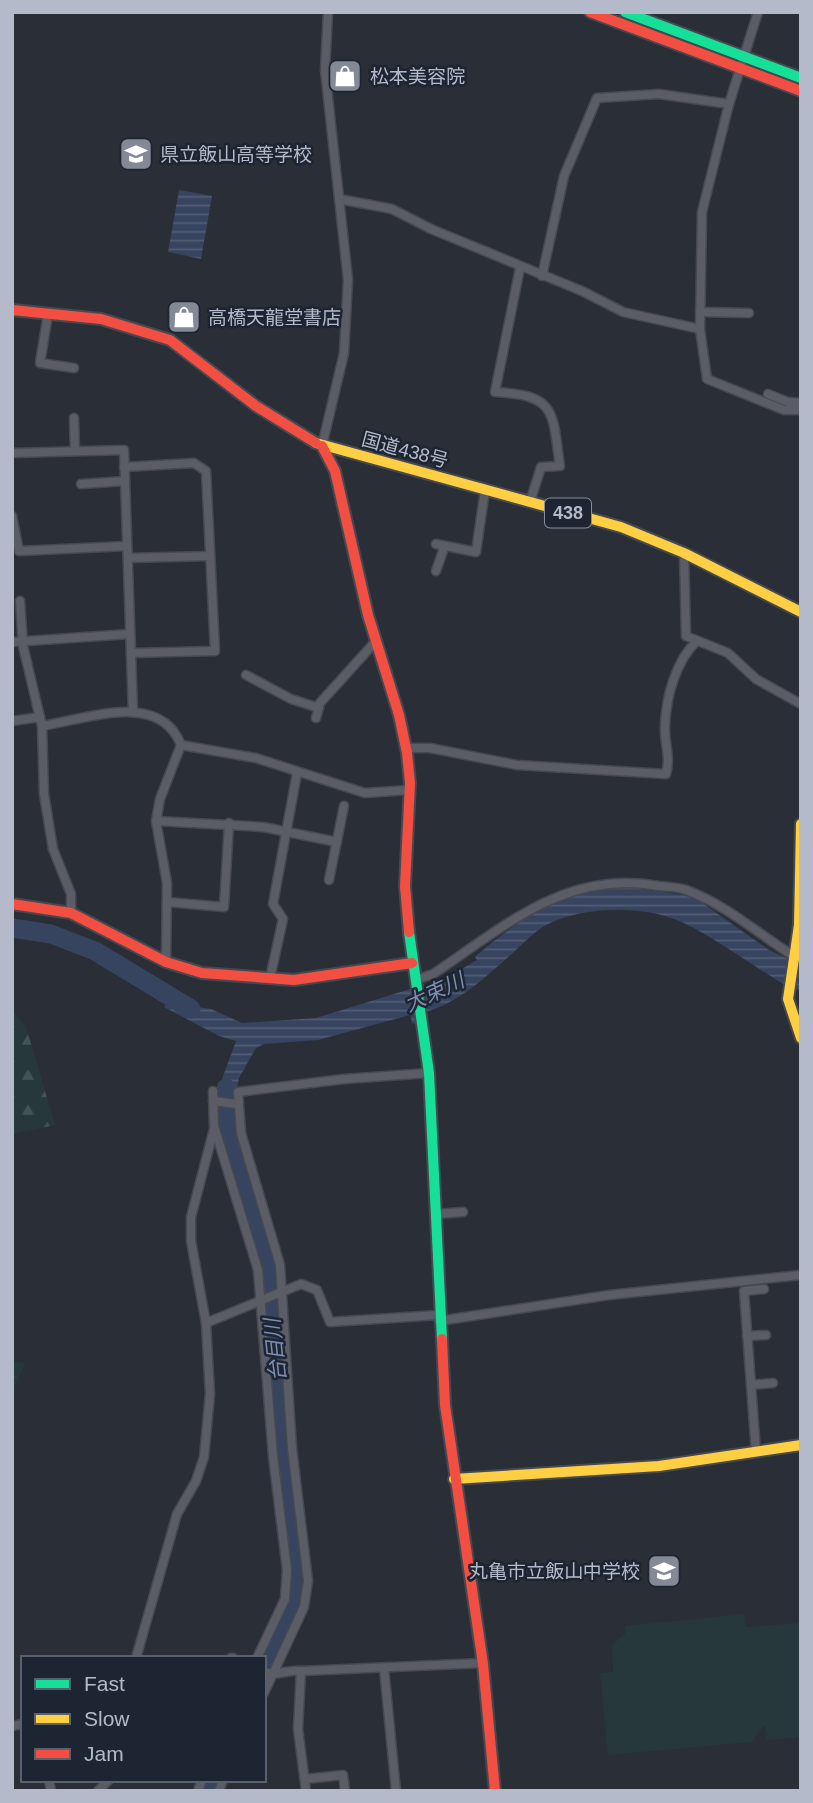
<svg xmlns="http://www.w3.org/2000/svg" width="813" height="1803" font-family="Arial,'Noto Sans JP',sans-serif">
	<defs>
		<pattern id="forest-firs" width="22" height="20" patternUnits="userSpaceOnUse" patternTransform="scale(1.75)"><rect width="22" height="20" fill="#27383d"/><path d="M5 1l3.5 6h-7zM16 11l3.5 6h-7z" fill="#445358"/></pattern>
		<pattern id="water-rules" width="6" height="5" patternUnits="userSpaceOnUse" patternTransform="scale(1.75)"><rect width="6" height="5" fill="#374460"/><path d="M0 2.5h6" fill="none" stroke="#525d75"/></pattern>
	</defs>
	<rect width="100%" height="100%" fill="#2a2e37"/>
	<g fill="url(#forest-firs)">
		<polygon points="12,1011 26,1027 55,1125 12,1134"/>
		<polygon points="12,1362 25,1363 12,1391"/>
	</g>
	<polygon fill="#27383d" points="744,1614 746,1627 801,1623 801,1737 767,1740 765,1725 751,1742 608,1755 600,1673 613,1672 612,1645 625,1634 625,1626"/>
	<g fill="url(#water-rules)">
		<polygon points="179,190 212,196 201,259 168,252"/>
		<path d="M620,886l64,9 17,7 68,48 32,15v26l-18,-7c-31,-19 -75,-51 -106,-64 -38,-15 -94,-14 -131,5 -14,8 -28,24 -41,35 -26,23 -55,49 -90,54l1,10 -4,-1 -2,-8 -92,25 -54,4 -8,4 -17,30 -7,34h-15l1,-22 18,-49 -17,-5 -55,-29 11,-16 22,11v5l14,2 31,14 74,-5 94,-29 21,-2 46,-27 -2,-3c42,-37 87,-67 145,-71z"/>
	</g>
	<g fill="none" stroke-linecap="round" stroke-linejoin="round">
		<g stroke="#374460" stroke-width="19">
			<polyline points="12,928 51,934 95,951 191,1009"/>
			<polyline points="226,1088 226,1118 267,1262 297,1569 295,1600 264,1668"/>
			<polyline points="208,1791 212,1780"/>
		</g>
		<defs>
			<g id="street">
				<polyline points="758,12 729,104 702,212 700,329 707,379 784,410 801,410"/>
				<polyline points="339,199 392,209 431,229 582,291 623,312 700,329"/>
				<path d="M520,268l-25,124c63,3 57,21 65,74l-19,1 -11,35"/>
				<polyline points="542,276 564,176 597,98 659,94 729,104"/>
				<polyline points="700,312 749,313"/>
				<polyline points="48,314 40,363 74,368"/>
				<polyline points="768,394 788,402 801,403"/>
				<polyline points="74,418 75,451"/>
				<polyline points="322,446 344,353 348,280 325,70 328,12"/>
				<polyline points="12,453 124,450 133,712"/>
				<polyline points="124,467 194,463 206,471 215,651 131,653"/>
				<polyline points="81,484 125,481"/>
				<polyline points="12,516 19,551 127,546"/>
				<polyline points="436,544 476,552 485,490"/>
				<polyline points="684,553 686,636 728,653 756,679 801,704"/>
				<polyline points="128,558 210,556"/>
				<polyline points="436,571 444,548"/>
				<polyline points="20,601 23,646 42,726 44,794 53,849 71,894 71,913"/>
				<polyline points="12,642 130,634"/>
				<polyline points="246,675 291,699 319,708"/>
				<polyline points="316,718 320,703 376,641"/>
				<polyline points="12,721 40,717"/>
				<path d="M42,726c45,-7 118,-36 139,19l75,13 109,35 44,-3"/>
				<path d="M407,748h23l87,17 149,9c5,-18 -2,-31 -1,-48 1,-29 11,-66 32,-85"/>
				<polyline points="156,821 263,827 337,842"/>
				<polyline points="329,880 344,806"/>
				<polyline points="167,902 224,907 229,823"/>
				<polyline points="166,962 167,883 156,821 160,799 181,745"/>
				<polyline points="270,978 283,919 273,904 297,773"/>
				<path d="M415,980l18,-6c72,-48 134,-105 226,-88 9,1 19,1 27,4 39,14 74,45 109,67"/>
				<polyline points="213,1091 214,1126 258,1270 273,1456 287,1570 285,1599 257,1658"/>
				<polyline points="213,1101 237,1104"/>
				<polyline points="436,1214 463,1212"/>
				<polyline points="439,1321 609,1295 801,1275"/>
				<polyline points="206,1323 301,1284 317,1290 330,1322 439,1315"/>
				<polyline points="747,1336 766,1335"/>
				<polyline points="751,1385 773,1383"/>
				<polyline points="756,1452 744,1291 764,1289"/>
				<polyline points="136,1658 177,1514 196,1481 204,1457 210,1394 206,1323 191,1241 191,1217 214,1129"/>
				<polyline points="231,1658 233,1658"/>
				<polyline points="384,1668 396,1791"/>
				<polyline points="301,1671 298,1729 306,1791"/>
				<path d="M264,1672c11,5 24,-3 37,-1l182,-8"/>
				<polyline points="264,1693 304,1607 308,1581 292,1448 280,1265 241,1133 238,1092 344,1079 429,1073"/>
				<polyline points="12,1726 23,1724"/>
				<polyline points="305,1779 343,1775 345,1791"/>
				<polyline points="49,1780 51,1791"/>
				<polyline points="98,1791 109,1780"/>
				<polyline points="198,1791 202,1780"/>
				<polyline points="219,1791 223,1780"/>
			</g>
			<g id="fast">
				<polyline points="625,12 801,78"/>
				<polyline points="409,932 429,1073 442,1339"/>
			</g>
			<g id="slow">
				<polyline points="316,443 621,527 684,553 801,612"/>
				<polyline points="801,824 799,925 788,999 801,1038"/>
				<polyline points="454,1479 659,1466 801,1445"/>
			</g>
			<g id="jam">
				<polyline points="590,12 801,91"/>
				<polyline points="12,310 101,319 170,340 256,406 316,443"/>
				<polyline points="322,446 335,471 368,615 399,715 407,753 410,783 405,886 409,932"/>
				<polyline points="12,904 71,913 166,962 202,973 294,980 412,963"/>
				<polyline points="442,1339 445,1405 483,1664 495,1791"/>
			</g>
		</defs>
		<use href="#street" stroke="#464950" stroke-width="11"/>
		<use href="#fast" stroke="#464950" stroke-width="14"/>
		<use href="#slow" stroke="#464950" stroke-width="14"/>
		<use href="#jam" stroke="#464950" stroke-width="14"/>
		<use href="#street" stroke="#5a5d65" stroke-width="8"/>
		<use href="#fast" stroke="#16e098" stroke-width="10"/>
		<use href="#slow" stroke="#ffcf43" stroke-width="10"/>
		<use href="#jam" stroke="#f24e42" stroke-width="10"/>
	</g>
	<defs>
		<symbol id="shop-square" viewBox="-11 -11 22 22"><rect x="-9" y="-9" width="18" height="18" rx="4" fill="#848996" stroke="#1d2432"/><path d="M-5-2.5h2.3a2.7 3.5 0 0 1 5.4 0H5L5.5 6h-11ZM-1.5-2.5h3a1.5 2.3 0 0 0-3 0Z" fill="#fff"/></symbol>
		<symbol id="school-square" viewBox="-11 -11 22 22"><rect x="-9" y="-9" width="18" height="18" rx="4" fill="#848996" stroke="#1d2432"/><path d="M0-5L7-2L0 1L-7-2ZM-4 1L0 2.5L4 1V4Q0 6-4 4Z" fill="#fff"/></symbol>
	</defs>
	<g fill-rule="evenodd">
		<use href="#shop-square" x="326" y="57" width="38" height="38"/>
		<use href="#school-square" x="117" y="135" width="38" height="38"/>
		<use href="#shop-square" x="165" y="298" width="38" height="38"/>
		<use href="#school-square" x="645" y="1552" width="38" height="38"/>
	</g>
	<g text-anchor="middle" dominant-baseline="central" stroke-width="5" stroke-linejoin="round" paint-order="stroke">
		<rect fill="#1d2432" stroke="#878d9c" stroke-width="2" x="545" y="498.5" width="46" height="29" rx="5"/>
		<g font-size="18" font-weight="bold" fill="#b4bac9">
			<text x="568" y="513">438</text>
		</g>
		<g font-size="19" fill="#b4bac9" stroke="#1d2432" text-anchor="start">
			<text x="370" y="76">松本美容院</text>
			<text x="160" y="154">県立飯山高等学校</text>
			<text x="208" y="317">高橋天龍堂書店</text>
			<text x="640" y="1571" text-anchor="end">丸亀市立飯山中学校</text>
		</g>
		<g font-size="19" fill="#b4bac9" stroke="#1d2432">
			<text transform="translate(405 450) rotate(15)">国道438号</text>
		</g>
		<g font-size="21" font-style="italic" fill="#7c8db0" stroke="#1d2432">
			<text transform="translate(434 992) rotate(-25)">大束川</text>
			<text transform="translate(275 1350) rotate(-96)">台目川</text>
		</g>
	</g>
	<rect width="813" height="1803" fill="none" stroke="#b4bac9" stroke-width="28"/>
	<rect x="21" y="1656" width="245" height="126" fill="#1d2432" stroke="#59606e" stroke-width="2"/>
	<rect x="35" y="1679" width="35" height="10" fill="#16e098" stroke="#59606e" stroke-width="2"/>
	<text x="84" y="1691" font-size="21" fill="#b4bac9">Fast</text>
	<rect x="35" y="1714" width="35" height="10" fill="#ffcf43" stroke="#59606e" stroke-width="2"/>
	<text x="84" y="1726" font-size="21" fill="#b4bac9">Slow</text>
	<rect x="35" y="1749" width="35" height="10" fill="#f24e42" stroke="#59606e" stroke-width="2"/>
	<text x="84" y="1761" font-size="21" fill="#b4bac9">Jam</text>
</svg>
